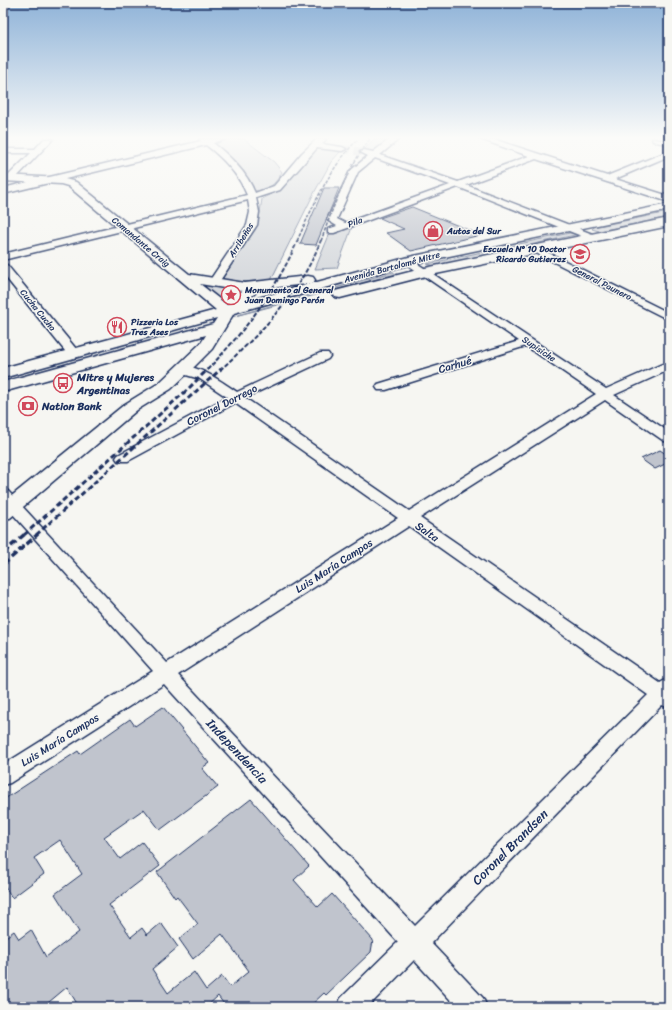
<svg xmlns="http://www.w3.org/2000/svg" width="672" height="1010" font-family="Sriracha,sans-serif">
	<rect width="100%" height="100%" fill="#f6f6f2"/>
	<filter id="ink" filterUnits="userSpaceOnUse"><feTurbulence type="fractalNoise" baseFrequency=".025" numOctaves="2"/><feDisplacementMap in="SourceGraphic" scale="8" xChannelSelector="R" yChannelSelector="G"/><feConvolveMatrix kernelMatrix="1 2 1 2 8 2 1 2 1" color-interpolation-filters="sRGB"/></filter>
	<g filter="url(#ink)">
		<g fill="#d6d9dd" stroke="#78849e">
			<path d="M231,139h13l30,23 8,10c-6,11 -16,22 -30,18l-8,-19 -29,-27z"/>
			<polygon points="374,139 391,139 374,152 364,150"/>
			<polygon points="323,148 340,152 331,162 313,195 271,280 226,283 221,281 255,230 259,219 262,199 278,191 315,149"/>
			<polygon points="669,212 669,217 599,231 592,229 594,227"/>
			<polygon points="351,226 351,230 337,268 315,269 330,233"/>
			<polygon points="570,233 579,234 435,266 427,264"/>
			<polygon points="393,272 396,274 231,317"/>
			<polygon points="200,284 245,289 232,303 212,296"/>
		</g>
		<g fill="#c0c4cd" stroke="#1b2f5e">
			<polygon points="324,188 339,188 316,245 300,244"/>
			<polygon points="412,207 481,235 411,251 386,233 404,229 380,218"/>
			<polygon points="660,450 669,456 669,462 655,469 641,459"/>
			<polygon points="163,707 209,763 202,768 218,787 160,830 144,809 104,837 120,859 142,842 160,866 109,905 131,937 142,928 147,935 161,923 178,947 152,969 168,993 194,972 206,990 222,976 230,987 249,971 222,934 193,959 179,939 198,924 177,896 175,898 157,872 251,799 309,866 294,880 318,907 332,894 373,940 371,952 326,995 324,993 309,1007 226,1007 218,996 206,1007 79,1007 67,987 43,1007 3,1007 3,939 14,931 19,939 31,930 46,957 79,932 55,894 82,874 60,840 34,858 44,874 12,898 3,883 3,800 78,751 80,754 130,719 135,726"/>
		</g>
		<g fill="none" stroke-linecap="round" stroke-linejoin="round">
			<polyline stroke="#caced4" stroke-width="8" stroke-dasharray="8 4.5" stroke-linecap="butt" points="342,149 364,152"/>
			<defs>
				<g id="minor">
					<polygon points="44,139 53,139 14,180 8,180 8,176 31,153 3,153 3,149 35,149"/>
					<path d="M199,139h26l-12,4c17,13 34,30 42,50l19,-7 28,-33 15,-14h9l-4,5 20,3 4,2 -4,2 -25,-3 -37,42 -24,8 3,14 -2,13 -40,60h-8l-1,-2 39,-58 3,-13 -2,-12 -245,60v-6l244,-59c-8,-20 -24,-37 -41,-50l-203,49v-6l198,-47z"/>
					<path d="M390,139h9l-19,16 78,27 71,-26 -49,-17h13l114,37 62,-25v5l-54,23 54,17v6l-133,-43 -70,26 129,50v4h-6l-131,-52 -124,46h-6v-4l9,-3 -10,-6 23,-49 18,-15 -8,-4 4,-2 9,2zM375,158l75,27 -105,38 -8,-4 21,-47z"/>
					<polygon points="652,139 669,141 669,145 653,141"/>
					<polygon points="535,246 669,313 669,320 532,251 530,249"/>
					<path d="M409,258l197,131 63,-28v9l-55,25 55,37v10l-5,-1 -59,-41 -185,118 240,165 9,-5v30l-7,-3 -231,238 52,55 4,9h-30l-43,-47 -46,47h-31l4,-9 57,-56 -234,-258 -154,99 -7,2v-20l150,-94 -150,-168v-14l5,2 159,172 231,-145 -163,-115 -107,58h-10l-2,-3 2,-3 109,-58 -27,-18 -21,-6 -2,-3 2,-3c18,-4 43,15 58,25l83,-39h8l2,3 -2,3 -83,39 164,113 187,-117 -70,-48 -140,44h-8l-2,-3 2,-3 141,-43 -114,-78 -1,-2 1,-2zM409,526l239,169 -233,231 -237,-251z"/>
					<polygon points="3,264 7,265 77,350 79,353 77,356 69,356 3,274"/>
				</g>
				<g id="major">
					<path d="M3,175l58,3 15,4 113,92 56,9 63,-7 5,1 2,3 -2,3 -5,1 -49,5 -12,12 162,-44 260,-53v6l-258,54 -177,49 -22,36 -24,24 -17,16 -34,21 -127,108 -7,1v-16l122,-99 34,-21 42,-40 5,-8 -203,57v-10l210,-58 4,-6 -214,60v-10l213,-58 -148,-124 -7,-2 -58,-3zM200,284l42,7 -15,14z"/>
					<polygon points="669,218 669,226 426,276 340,298 335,297 333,294 335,291 425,268"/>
				</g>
			</defs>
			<use href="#minor" stroke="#1b2f5e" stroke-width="3"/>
			<use href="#major" stroke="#1b2f5e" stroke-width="3"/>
			<use href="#minor" fill="#f6f6f2" fill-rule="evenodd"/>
			<use href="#major" fill="#f6f6f2" fill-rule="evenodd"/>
			<g stroke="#1b2f5e" stroke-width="1.5" stroke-dasharray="3.5 1.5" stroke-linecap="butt">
				<path d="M297,241c17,-37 32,-72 61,-102"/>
				<path d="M321,241c13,-36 25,-71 49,-102"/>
			</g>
			<g stroke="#1b2f5e" stroke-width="2" stroke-dasharray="4.5 2" stroke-linecap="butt">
				<path d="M207,370c38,-39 69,-80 91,-130"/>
				<path d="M220,370c40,-36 81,-78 101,-130"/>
			</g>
			<g stroke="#1b2f5e" stroke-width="3" stroke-dasharray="5.5 3" stroke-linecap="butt">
				<polyline points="24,535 187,390 208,369"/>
				<polyline points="36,535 221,369"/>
			</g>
			<g stroke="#1b2f5e" stroke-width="3.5" stroke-dasharray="7 3.5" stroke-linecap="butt">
				<polyline points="3,553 25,534"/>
				<polyline points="3,565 38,534"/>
			</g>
		</g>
	</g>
	<linearGradient id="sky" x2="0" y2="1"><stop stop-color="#8fb3d8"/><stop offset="0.49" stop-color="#fbfbf9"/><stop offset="1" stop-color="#fbfbf9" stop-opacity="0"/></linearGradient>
	<rect width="672" height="281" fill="url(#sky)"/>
	<defs>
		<symbol id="shop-ring" viewBox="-11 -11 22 22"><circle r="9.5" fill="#f6f6f2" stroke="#d1495b" stroke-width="1.5"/><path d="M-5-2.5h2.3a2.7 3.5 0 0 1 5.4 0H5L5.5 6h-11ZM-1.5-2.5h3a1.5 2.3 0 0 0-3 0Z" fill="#d1495b"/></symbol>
		<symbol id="school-ring" viewBox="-11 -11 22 22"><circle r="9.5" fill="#f6f6f2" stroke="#d1495b" stroke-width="1.5"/><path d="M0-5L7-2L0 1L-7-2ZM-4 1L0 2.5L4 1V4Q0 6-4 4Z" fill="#d1495b"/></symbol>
		<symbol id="sight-ring" viewBox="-11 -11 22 22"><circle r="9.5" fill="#f6f6f2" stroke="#d1495b" stroke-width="1.5"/><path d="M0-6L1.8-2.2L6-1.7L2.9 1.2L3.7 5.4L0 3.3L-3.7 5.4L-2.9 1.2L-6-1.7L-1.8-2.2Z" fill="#d1495b"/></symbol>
		<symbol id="restaurant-ring" viewBox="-11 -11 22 22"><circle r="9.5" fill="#f6f6f2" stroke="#d1495b" stroke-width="1.5"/><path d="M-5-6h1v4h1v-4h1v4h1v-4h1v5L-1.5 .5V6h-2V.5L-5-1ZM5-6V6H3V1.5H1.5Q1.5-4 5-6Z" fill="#d1495b"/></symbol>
		<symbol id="bus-ring" viewBox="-11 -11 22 22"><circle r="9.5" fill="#f6f6f2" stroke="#d1495b" stroke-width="1.5"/><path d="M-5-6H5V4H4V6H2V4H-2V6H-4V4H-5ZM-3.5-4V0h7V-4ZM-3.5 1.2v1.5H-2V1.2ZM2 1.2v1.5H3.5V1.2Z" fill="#d1495b"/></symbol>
		<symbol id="bank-ring" viewBox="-11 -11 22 22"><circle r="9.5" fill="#f6f6f2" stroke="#d1495b" stroke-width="1.5"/><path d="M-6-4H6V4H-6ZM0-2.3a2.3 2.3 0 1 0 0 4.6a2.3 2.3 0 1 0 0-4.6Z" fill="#d1495b"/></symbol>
	</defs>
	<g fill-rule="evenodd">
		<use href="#shop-ring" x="422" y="220" width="22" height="22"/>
		<use href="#school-ring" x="569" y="243" width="22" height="22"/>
		<use href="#sight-ring" x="220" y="284" width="22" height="22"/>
		<use href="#restaurant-ring" x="106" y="316" width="22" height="22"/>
		<use href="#bus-ring" x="52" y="372" width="22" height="22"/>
		<use href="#bank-ring" x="17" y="395" width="22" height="22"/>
	</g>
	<g text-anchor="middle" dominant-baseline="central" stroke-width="3" stroke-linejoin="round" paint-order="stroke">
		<g font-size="9" fill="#1b2f5e" stroke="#f6f6f2">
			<text transform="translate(355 222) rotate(-20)">Pila</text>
			<text transform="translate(241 240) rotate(-58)">Arribeños</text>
			<text transform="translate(141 242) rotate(40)">Comandante Craig</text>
			<text transform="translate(392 267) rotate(-15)">Avenida Bartolomé Mitre</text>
			<text transform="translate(602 283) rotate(27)">General Paunero</text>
			<text transform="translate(38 310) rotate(51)">Cucha Cucha</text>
			<text transform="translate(539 349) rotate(34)">Supisiche</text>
		</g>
		<g font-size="9" font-weight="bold" fill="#1b2f5e" stroke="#f6f6f2" text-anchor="start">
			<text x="447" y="231">Autos del Sur</text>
			<text x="566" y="249" text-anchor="end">Escuela Nº 10 Doctor<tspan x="566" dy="10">Ricardo Gutierrez</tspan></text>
			<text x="245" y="290">Monumento al General<tspan x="245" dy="10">Juan Domingo Perón</tspan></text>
			<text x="131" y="322">Pizzeria Los<tspan x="131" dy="10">Tres Ases</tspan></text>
		</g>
		<g font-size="11" fill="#1b2f5e" stroke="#f6f6f2">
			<text transform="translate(455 365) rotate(-17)">Carhué</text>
			<text transform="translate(222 405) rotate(-27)">Coronel Dorrego</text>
			<text transform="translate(427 532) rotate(35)">Salta</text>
			<text transform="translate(334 566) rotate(-33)">Luis María Campos</text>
			<text transform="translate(60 740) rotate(-32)">Luis María Campos</text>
		</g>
		<g font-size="11" font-weight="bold" fill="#1b2f5e" stroke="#f6f6f2" text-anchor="start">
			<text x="77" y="377">Mitre y Mujeres<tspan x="77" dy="13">Argentinas</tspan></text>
			<text x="42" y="406">Nation Bank</text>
		</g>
		<g font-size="13" fill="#1b2f5e" stroke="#f6f6f2">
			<text transform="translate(237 751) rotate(47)">Independencia</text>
			<text transform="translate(510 847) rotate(-45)">Coronel Brandsen</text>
		</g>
	</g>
	<rect width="672" height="1010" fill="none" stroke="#f6f6f2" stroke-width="16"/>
	<rect x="8" y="8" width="656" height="994" fill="none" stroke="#1b2f5e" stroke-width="1.5" filter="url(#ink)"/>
</svg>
